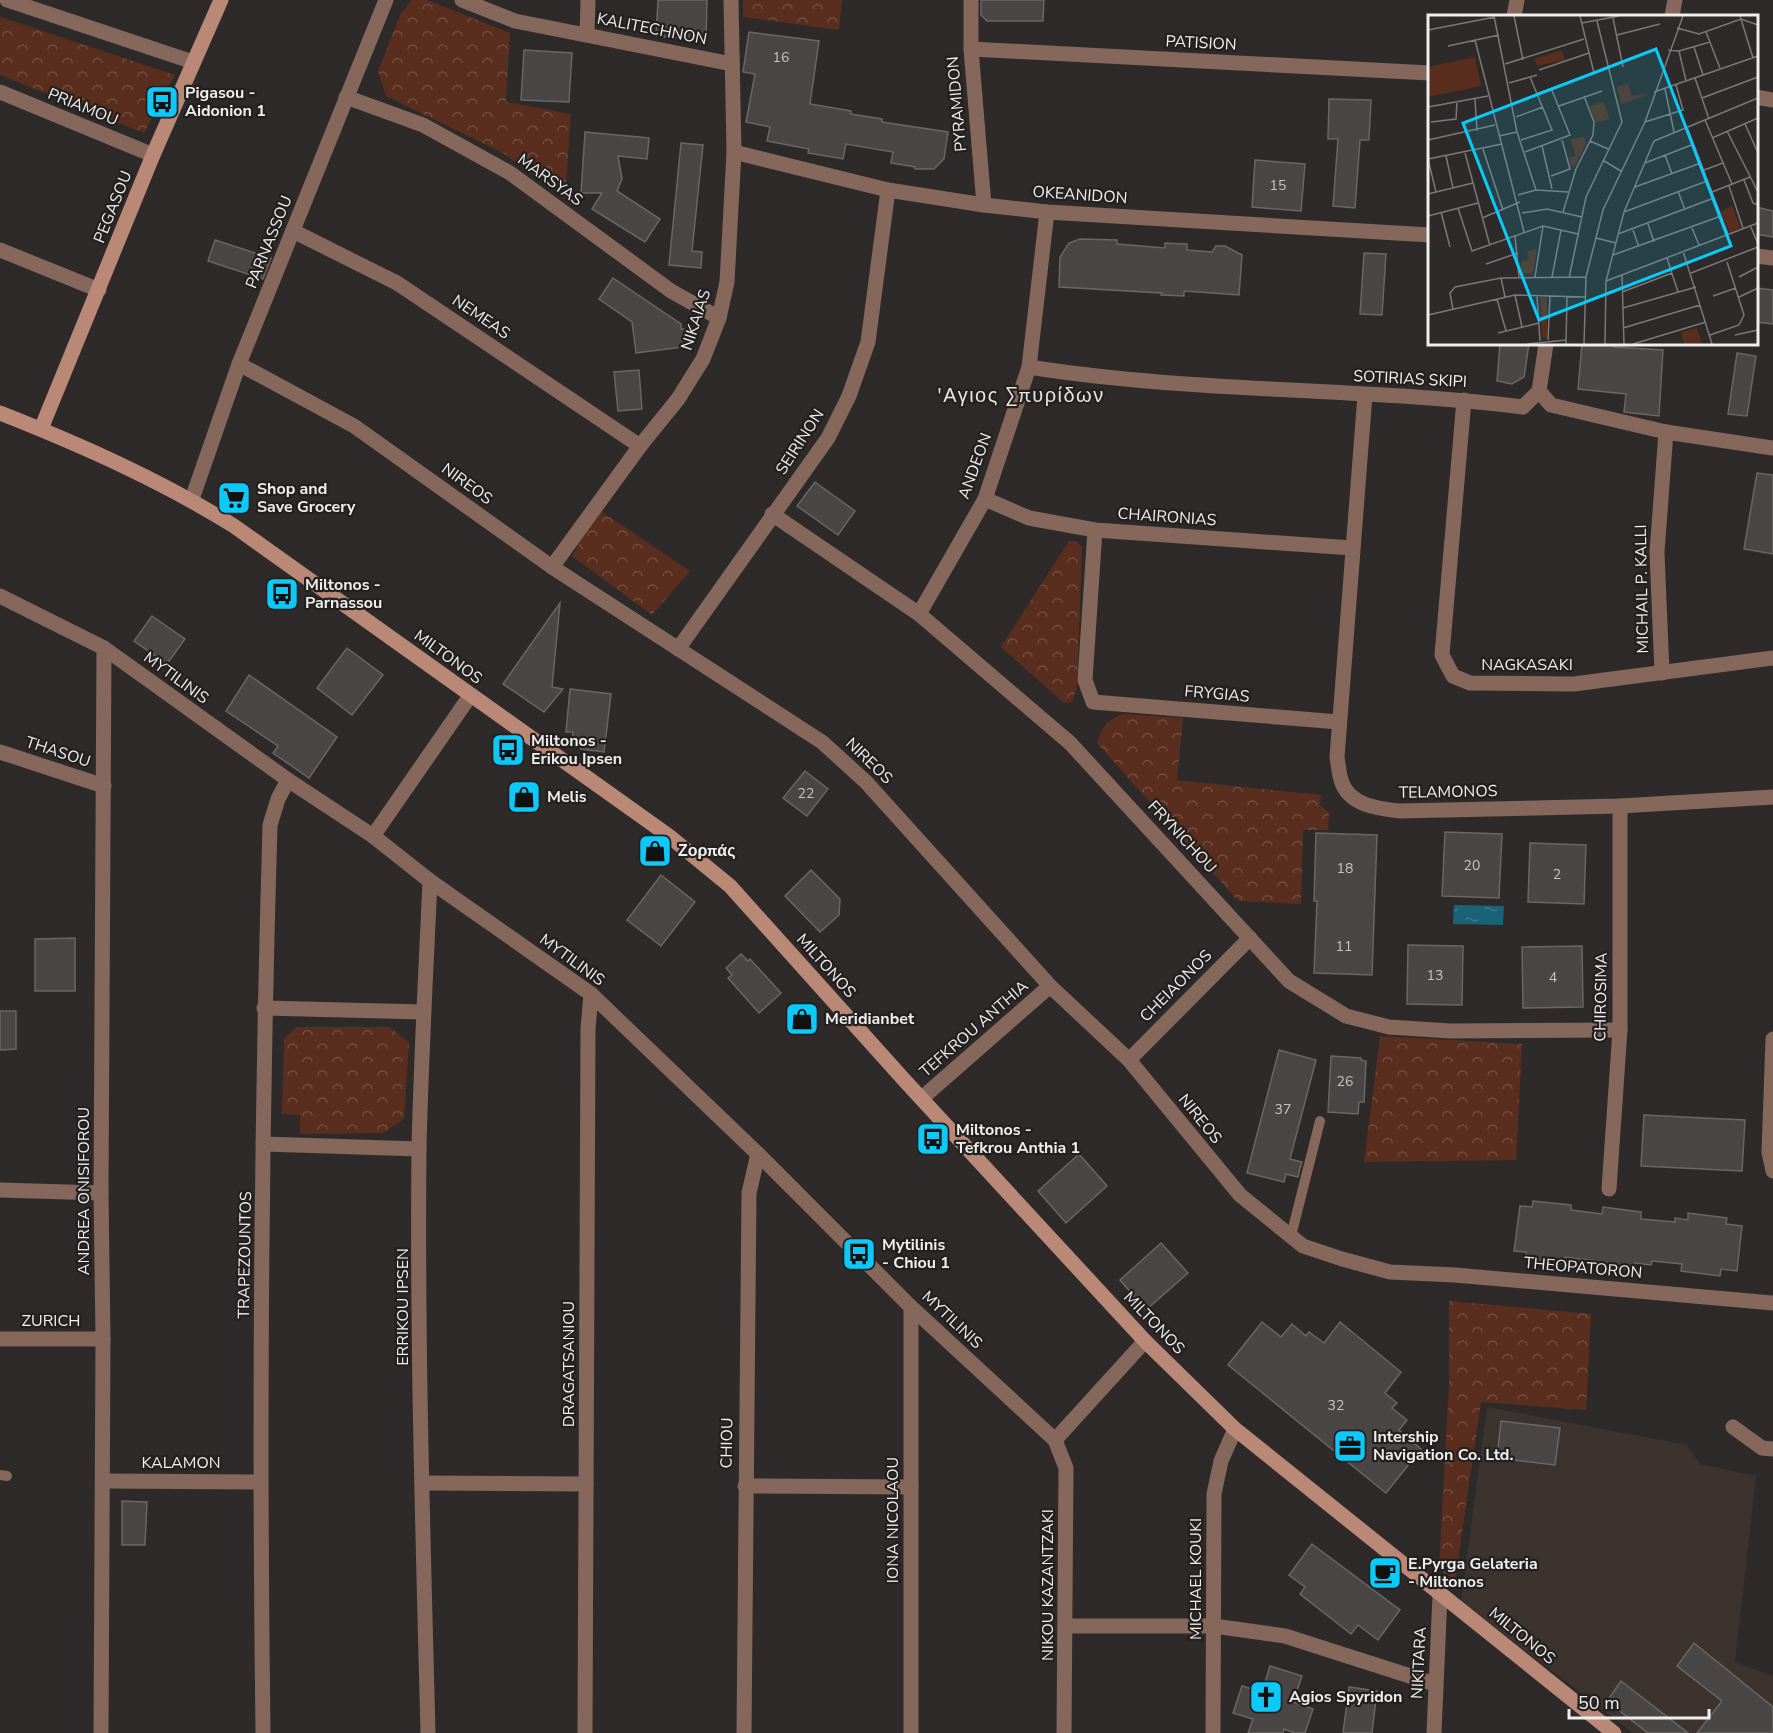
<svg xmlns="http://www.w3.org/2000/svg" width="1773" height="1733" font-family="'Nunito Sans',sans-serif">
	<defs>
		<pattern id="park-crowns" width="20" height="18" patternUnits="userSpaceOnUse" patternTransform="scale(1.5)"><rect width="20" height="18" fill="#5a2e1e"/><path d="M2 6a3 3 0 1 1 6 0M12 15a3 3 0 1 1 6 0" fill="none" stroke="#724d3f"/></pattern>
		<pattern id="water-ripples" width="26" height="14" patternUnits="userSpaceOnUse" patternTransform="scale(1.5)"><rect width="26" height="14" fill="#1a6278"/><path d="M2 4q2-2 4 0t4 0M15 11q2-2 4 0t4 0" fill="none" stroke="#3c798c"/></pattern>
	</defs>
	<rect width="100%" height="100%" fill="#2d2a29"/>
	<polygon fill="#3c332f" points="1487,1407 1687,1445 1700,1464 1756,1476 1735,1662 1773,1676 1773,1733 1633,1733 1461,1601"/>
	<g fill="url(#park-crowns)">
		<polygon points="412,0 427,0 510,33 506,102 571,114 565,197 503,153 386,96 378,71 401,13"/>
		<polygon points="743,0 842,0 839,30 743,17"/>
		<polygon points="0,17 175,75 144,133 0,75"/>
		<polygon points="599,510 690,571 652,615 572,556"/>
		<polygon points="1069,541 1076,541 1082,547 1077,687 1072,702 1064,703 1001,647"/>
		<path d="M1123,714l60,4 -6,62 144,15 -1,10 9,8 -1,17h-25l-2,74 -63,-3 -141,-158c4,-15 11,-24 26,-29z"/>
		<polygon points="296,1027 389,1027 409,1042 404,1119 383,1133 300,1134 300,1115 282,1114 284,1039"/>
		<polygon points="1380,1036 1522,1044 1516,1160 1364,1162"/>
		<polygon points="1449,1301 1591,1314 1586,1410 1481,1402 1455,1581 1439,1569 1449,1384"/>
	</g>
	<polygon fill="url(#water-ripples)" points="1454,905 1504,906 1503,925 1453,924"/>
	<g fill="#4a4645" stroke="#6a6665" stroke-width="1.5">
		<polygon points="658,0 707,0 706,40 656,36"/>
		<polygon points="981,0 1044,0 1043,21 987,21 981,15"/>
		<polygon points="749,32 819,41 810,104 851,111 851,114 882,119 882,122 948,132 944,159 934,169 915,169 915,167 891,163 893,152 846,144 843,159 808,153 809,149 767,141 770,127 746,122 755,74 743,72"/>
		<polygon points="524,50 572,53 569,102 521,100"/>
		<polygon points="1329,99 1371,100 1369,140 1360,140 1355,208 1333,206 1338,139 1328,139"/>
		<polygon points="585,132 649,138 647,159 618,156 622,179 617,191 660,219 645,242 592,209 602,193 581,193"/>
		<polygon points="681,143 703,145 692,251 702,252 701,268 669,265"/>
		<polygon points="1255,160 1305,164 1301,211 1252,207"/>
		<polygon points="1756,207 1773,211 1773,237 1756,234"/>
		<polygon points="1080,239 1117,240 1117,244 1165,248 1165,243 1187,244 1187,250 1212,252 1216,246 1225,246 1242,255 1239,295 1184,291 1184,296 1161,295 1162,293 1059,287 1060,257 1069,243"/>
		<polygon points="215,240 271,258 263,279 208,261"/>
		<polygon points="1364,253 1386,254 1382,315 1360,314"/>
		<polygon points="613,278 681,324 681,329 685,329 687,345 683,345 684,347 636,353 632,322 599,299"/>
		<polygon points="1756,288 1773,290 1773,324 1756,322"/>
		<polygon points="1500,344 1529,344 1524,377 1512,384 1497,381"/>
		<polygon points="1582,344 1614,344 1614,347 1663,350 1659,416 1624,412 1626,394 1578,389"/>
		<polygon points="1737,353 1756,356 1747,416 1728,414"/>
		<polygon points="639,370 642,409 618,411 614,372"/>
		<polygon points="1757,473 1773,475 1773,554 1744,549"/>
		<polygon points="815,482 855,511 838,535 797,506"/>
		<polygon points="560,603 552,687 563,689 544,712 503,684"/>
		<polygon points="152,616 185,639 167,664 134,641"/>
		<polygon points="347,648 383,675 352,715 317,688"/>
		<polygon points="249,675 337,737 309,778 273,753 278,746 226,711"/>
		<polygon points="570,689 611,694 604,752 581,749 582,742 572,741 573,732 566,732"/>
		<polygon points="805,771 828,789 807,816 783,798"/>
		<polygon points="1445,832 1502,834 1499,898 1442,896"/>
		<polygon points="1316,833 1377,835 1372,975 1314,973 1317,901 1314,901"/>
		<polygon points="1530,843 1586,845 1584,904 1528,902"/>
		<polygon points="811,870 840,899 839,915 820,932 785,896"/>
		<polygon points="661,875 695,902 661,946 627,920"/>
		<polygon points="75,938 75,991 35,991 35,939"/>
		<polygon points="1408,945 1463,946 1462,1005 1407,1004"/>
		<polygon points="1582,946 1583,1007 1523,1008 1522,947"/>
		<polygon points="741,954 748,961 750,959 781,993 759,1013 728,978 732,975 726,968"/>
		<polygon points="0,1011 16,1011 16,1049 0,1050"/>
		<polygon points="1279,1050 1316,1060 1290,1159 1302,1162 1300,1168 1298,1177 1286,1174 1284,1182 1247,1173"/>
		<polygon points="1331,1056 1361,1058 1361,1060 1366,1061 1364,1102 1359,1102 1358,1114 1328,1112"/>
		<polygon points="1644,1115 1745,1120 1742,1171 1641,1166"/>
		<polygon points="1079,1154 1107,1186 1066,1223 1038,1191"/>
		<polygon points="1533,1201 1571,1205 1571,1210 1602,1214 1603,1207 1641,1212 1641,1219 1675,1222 1675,1218 1688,1220 1688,1213 1727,1218 1726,1224 1742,1226 1737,1271 1721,1269 1720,1276 1681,1271 1682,1264 1652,1261 1651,1265 1635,1263 1634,1270 1596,1265 1596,1261 1565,1257 1564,1263 1526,1258 1526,1252 1514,1251 1520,1206 1532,1207"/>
		<polygon points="1161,1243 1188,1273 1146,1310 1120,1280"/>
		<polygon points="1262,1322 1281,1337 1292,1324 1306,1336 1309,1332 1324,1343 1340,1322 1401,1372 1385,1393 1397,1403 1392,1408 1407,1420 1399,1430 1421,1449 1386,1493 1228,1365"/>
		<polygon points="1501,1421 1560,1428 1555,1465 1497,1458"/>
		<polygon points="122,1501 147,1502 145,1545 122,1545"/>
		<polygon points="1312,1544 1400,1610 1378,1640 1358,1625 1351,1634 1300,1594 1305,1587 1289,1575"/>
		<polygon points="1694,1643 1773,1707 1773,1733 1697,1733 1722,1701 1677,1666"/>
		<polygon points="1270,1666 1302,1676 1293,1702 1313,1709 1305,1733 1295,1733 1284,1729 1283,1733 1248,1733 1253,1719 1233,1713 1242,1686 1262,1692"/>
		<polygon points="1621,1681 1688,1733 1648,1733 1607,1701"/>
		<polygon points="1349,1687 1377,1691 1372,1733 1343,1733"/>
	</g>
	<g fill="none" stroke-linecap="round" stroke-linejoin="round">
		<g stroke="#85675c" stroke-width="10">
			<polyline points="1291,1236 1320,1121"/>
			<polyline points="0,1475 7,1476"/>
		</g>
		<g stroke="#85675c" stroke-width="15">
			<polyline points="7,0 193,62"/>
			<polyline points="462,0 515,21 732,64"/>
			<polyline points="971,0 971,49 984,205"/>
			<polyline points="1514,16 1517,0"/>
			<polyline points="1672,16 1675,0"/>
			<polyline points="587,35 588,0"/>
			<polyline points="971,49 1430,73"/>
			<polyline points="0,92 153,155"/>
			<polyline points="346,97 423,125 510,173 671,291 719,318"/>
			<polyline points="1756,97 1773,100"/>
			<polyline points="734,152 888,190 984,205 1047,212 1430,235"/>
			<polyline points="293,231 397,283 640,446"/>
			<polyline points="0,250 99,290"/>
			<polyline points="1756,256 1773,258"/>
			<polyline points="239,364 354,426 552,567 822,742 866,782 1050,986 1129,1060 1240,1195 1303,1246 1342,1259 1390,1272 1455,1275 1773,1303"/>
			<path d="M1029,367c163,26 330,20 494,40l16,-16"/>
			<polyline points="1539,391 1551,405 1666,432 1773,448"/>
			<polyline points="1539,391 1546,344"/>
			<path d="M1365,395l-28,362c1,7 2,16 4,23 7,25 37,29 59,31l220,-5 153,-9"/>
			<polyline points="1464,400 1442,655 1453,676 1470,683 1574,684 1773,658"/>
			<polyline points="192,499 239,364 386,0"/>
			<polyline points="985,499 1029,518 1095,530 1352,548"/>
			<polyline points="772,514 919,614 1070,743 1289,981 1346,1016 1389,1027 1450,1031 1620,1030"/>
			<polyline points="1095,530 1085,680 1093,702 1339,722"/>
			<polyline points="552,567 640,446 678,399 703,359 719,318 727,282 734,152 731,0"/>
			<polyline points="0,596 104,648 288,780 373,836 430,881 591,994 758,1154 911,1307 1055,1440 1066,1468 1064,1733"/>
			<polyline points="919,614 985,499 1029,367 1047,212"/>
			<polyline points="678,649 828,438 849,396 868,342 888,190"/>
			<polyline points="1662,673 1657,552 1666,432"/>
			<polyline points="0,752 104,786"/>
			<polyline points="373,836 470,696"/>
			<polyline points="264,1008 423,1012"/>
			<polyline points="1773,1039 1769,1152 1773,1171"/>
			<polyline points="1129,1060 1250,938"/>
			<polyline points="922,1098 1050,986"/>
			<polyline points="264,1144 419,1149"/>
			<polyline points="1609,1189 1620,1030 1620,806"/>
			<polyline points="0,1190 101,1193"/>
			<polyline points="0,1339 103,1339"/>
			<polyline points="1733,1427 1762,1448 1773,1449"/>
			<polyline points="1055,1440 1145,1341"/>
			<polyline points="103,1481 260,1482"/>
			<polyline points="422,1483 586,1484"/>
			<polyline points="745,1486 911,1487"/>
			<polyline points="1066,1626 1214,1626 1285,1636 1435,1684"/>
			<polyline points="101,1733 103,1339 101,1193 104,648"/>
			<path d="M263,1733c-4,-303 -2,-605 7,-908l8,-26 10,-19"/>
			<path d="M428,1733c-5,-195 -11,-390 -9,-585 2,-89 7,-178 11,-267"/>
			<polyline points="585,1733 588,1029 591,994"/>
			<polyline points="744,1733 749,1193 758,1154"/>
			<polyline points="911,1733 911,1307"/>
			<polyline points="1213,1733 1214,1494 1221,1461 1235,1429"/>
			<polyline points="1434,1733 1440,1595"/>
		</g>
		<g stroke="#b98877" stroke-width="15">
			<path d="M0,413c81,32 160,67 234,113l435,310 61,50 176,196 239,259 90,88 379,304"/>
			<polyline points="41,429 153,155 221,0"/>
		</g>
	</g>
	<defs>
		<symbol id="bus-square" viewBox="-11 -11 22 22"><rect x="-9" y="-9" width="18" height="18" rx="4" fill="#0bcafa" stroke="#23201f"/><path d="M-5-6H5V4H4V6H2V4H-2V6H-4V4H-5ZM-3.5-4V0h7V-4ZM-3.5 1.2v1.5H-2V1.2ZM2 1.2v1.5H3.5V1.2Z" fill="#111"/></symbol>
		<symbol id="supermarket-square" viewBox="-11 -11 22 22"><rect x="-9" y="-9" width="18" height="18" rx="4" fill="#0bcafa" stroke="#23201f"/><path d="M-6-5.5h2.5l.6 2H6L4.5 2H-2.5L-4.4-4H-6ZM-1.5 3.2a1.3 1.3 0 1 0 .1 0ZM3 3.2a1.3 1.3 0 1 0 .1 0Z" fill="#111"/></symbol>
		<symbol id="shop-square" viewBox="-11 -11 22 22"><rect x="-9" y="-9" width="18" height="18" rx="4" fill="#0bcafa" stroke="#23201f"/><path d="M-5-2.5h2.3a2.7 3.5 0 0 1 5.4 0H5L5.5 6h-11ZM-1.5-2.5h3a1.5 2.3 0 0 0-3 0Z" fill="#111"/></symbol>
		<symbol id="office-square" viewBox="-11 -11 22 22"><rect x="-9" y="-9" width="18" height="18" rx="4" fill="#0bcafa" stroke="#23201f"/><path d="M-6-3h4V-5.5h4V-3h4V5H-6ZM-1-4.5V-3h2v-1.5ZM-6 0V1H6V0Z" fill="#111"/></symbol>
		<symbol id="cafe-square" viewBox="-11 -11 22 22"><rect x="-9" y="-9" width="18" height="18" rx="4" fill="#0bcafa" stroke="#23201f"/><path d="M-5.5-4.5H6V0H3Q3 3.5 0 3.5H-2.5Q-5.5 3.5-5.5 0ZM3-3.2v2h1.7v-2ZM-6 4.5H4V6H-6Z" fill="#111"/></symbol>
		<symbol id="church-square" viewBox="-11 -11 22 22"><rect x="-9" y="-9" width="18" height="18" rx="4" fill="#0bcafa" stroke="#23201f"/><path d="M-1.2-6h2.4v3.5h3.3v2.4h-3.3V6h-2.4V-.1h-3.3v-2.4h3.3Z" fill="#111"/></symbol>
	</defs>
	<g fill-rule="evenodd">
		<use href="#bus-square" x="143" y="83" width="38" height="38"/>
		<use href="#supermarket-square" x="215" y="479" width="38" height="38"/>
		<use href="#bus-square" x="263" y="575" width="38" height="38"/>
		<use href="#bus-square" x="489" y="731" width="38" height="38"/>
		<use href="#shop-square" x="505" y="778" width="38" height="38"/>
		<use href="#shop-square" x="636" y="832" width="38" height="38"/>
		<use href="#shop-square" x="783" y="1000" width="38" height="38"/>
		<use href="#bus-square" x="914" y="1120" width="38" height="38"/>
		<use href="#bus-square" x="840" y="1235" width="38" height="38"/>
		<use href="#office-square" x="1331" y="1427" width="38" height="38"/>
		<use href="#cafe-square" x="1366" y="1554" width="38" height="38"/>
		<use href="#church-square" x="1247" y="1678" width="38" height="38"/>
	</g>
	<g text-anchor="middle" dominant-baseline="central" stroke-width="4.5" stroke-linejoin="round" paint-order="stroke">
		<g font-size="14" fill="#c7c5c4">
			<text x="781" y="57">16</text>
			<text x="1278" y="185">15</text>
			<text x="806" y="793">22</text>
			<text x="1472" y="865">20</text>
			<text x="1345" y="868">18</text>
			<text x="1557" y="874">2</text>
			<text x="1344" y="946">11</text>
			<text x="1435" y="975">13</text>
			<text x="1553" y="977">4</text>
			<text x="1345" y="1081">26</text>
			<text x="1283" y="1109">37</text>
			<text x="1336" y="1405">32</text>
		</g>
		<g font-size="16" fill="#f1efee" stroke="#23201f">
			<text transform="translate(652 29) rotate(11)">KALITECHNON</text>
			<text transform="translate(1201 43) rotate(3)">PATISION</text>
			<text transform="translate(957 104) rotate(-95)">PYRAMIDON</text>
			<text transform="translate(83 107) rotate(22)">PRIAMOU</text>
			<text transform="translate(550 180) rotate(36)">MARSYAS</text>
			<text transform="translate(1080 195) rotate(4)">OKEANIDON</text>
			<text transform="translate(113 207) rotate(-68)">PEGASOU</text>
			<text transform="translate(269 242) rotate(-68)">PARNASSOU</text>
			<text transform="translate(481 317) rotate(34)">NEMEAS</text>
			<text transform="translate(696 320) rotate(-72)">NIKAIAS</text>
			<text transform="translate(1410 379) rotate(3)">SOTIRIAS SKIPI</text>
			<text transform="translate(800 442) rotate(-57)">SEIRINON</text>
			<text transform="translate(975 466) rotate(-70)">ANDEON</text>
			<text transform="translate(467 484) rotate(36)">NIREOS</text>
			<text transform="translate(1167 517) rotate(4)">CHAIRONIAS</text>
			<text transform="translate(1642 589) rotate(-91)">MICHAIL P. KALLI</text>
			<text transform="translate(448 657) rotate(36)">MILTONOS</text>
			<text x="1527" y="665">NAGKASAKI</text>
			<text transform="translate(176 678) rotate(36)">MYTILINIS</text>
			<text transform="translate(1217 694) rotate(5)">FRYGIAS</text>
			<text transform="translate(58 752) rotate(18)">THASOU</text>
			<text transform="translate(869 761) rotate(44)">NIREOS</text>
			<text transform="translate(1448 792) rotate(-1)">TELAMONOS</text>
			<text transform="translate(1182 837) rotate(47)">FRYNICHOU</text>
			<text transform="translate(572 960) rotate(36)">MYTILINIS</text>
			<text transform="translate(826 966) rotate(48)">MILTONOS</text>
			<text transform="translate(1176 986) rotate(-45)">CHEIAONOS</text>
			<text transform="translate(1601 997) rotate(-89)">CHIROSIMA</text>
			<text transform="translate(974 1029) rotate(-41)">TEFKROU ANTHIA</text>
			<text transform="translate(1200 1119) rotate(51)">NIREOS</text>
			<text transform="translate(84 1191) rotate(-90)">ANDREA ONISIFOROU</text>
			<text transform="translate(245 1255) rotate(-89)">TRAPEZOUNTOS</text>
			<text transform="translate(1583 1268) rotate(5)">THEOPATORON</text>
			<text transform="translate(403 1307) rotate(-90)">ERRIKOU IPSEN</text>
			<text transform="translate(952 1320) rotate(43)">MYTILINIS</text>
			<text x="51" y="1321">ZURICH</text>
			<text transform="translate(1154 1323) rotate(46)">MILTONOS</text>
			<text transform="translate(569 1364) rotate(-90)">DRAGATSANIOU</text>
			<text transform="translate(727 1443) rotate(-89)">CHIOU</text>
			<text x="181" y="1463">KALAMON</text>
			<text transform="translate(893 1520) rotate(-90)">IONA NICOLAOU</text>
			<text transform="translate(1196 1579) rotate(-90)">MICHAEL KOUKI</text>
			<text transform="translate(1048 1585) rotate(-90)">NIKOU KAZANTZAKI</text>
			<text transform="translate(1522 1636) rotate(39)">MILTONOS</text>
			<text transform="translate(1419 1663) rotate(-87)">NIKITARA</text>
		</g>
		<g font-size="16" font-weight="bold" fill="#f1efee" stroke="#23201f" text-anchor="start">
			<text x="185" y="93">Pigasou -<tspan x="185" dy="18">Aidonion 1</tspan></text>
			<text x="257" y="489">Shop and<tspan x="257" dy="18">Save Grocery</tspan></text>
			<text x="305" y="585">Miltonos -<tspan x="305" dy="18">Parnassou</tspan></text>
			<text x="531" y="741">Miltonos -<tspan x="531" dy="18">Erikou Ipsen</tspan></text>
			<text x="547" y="797">Melis</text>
			<text x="678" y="851">Ζορπάς</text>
			<text x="825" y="1019">Meridianbet</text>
			<text x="956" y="1130">Miltonos -<tspan x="956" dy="18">Tefkrou Anthia 1</tspan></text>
			<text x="882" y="1245">Mytilinis<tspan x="882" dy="18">- Chiou 1</tspan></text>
			<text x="1373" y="1437">Intership<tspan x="1373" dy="18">Navigation Co. Ltd.</tspan></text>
			<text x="1408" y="1564">E.Pyrga Gelateria<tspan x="1408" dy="18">- Miltonos</tspan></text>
			<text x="1289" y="1697">Agios Spyridon</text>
		</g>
		<g font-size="20" letter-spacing="1.5" fill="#e7e3e1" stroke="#23201f">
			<text x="1021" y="395">'Αγιος Σπυρίδων</text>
		</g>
	</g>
	<g transform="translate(1428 15)">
		<rect width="330" height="330" fill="#2d2a29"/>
		<path d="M134,35l3,10 -28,6 -2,-7zM200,69l4,12 20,-3 -31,11 -4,-17zM175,87l7,17 -15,4 -5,-17zM156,122l2,7 -11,22h-4l-3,-8 7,-2 -4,-17zM304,191l9,22 -11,4 -9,-20zM109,234l-4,24 -12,1v-12l8,-3 -2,-7zM112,282l7,1v40h-5zM269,313l5,15 -18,1 -3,-12z" fill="#5a2e1e"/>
		<path d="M47,42l6,29 -53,11v-30z" fill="#5a2e1e"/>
		<path fill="none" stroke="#7b7978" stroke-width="1.5" d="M66,1l23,116 19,58M86,1l9,44M312,1l13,42M185,3l10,49M154,8l37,-7M249,13l22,6 42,-15 17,6M0,15l67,-13M278,17l14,36M189,20l43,-11M47,25l49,192M20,31l51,-11M266,32l9,28M240,35l11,1 31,-9M251,36l7,30M77,49l79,-25M111,55l50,-17M267,63l14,41M81,68l28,-8M237,74l9,43M226,77l104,-36M108,79l58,-21 -14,-57M274,83l56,-21M47,84l2,32M131,91l43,-15M0,92l60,-11M88,102l27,-10M277,105l27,64M3,107l25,-3 1,-18M217,107l38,-12 -7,-25M317,109l13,29M259,112l41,107M299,116l31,61M71,121l18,-4M284,123l46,-20M0,125l67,-15M93,125l31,-10 -22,-53M162,126l18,8M226,126l104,-43M114,131l10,43M55,134l20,61M97,137l45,-17 -19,-47M37,138l25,93M237,140l7,19M18,141l7,32M0,144l74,-15M0,144l8,33M176,146l17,10M217,148l49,-19M276,155l19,-7M123,161l19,-7 -8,-29M316,165l9,23 5,2M301,171l14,42M207,172l66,-24M250,176l7,19M284,177l38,-15M0,179l45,-11M90,180l18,-5 32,2M30,193l14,43 71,-25 35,8M13,197l9,35M135,197l13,-43 17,-34 1,-13 -10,-26M196,197l83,-31M94,198l25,-4 35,8M0,201l50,-13M54,203l38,-16M220,209l6,18M322,210l8,19M264,213l7,17M205,215l6,17M190,219l96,-36M87,221l4,41M168,223l20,5M255,236l29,93M185,240l108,-39M239,243l11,34M58,249l32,-11M263,258l67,-26M194,260l2,69M107,262l8,-51M124,262l9,-47M311,262l19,-10M73,263l4,19M141,263l17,-81 36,-75 -25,-101M178,266l152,-58M194,277l50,-19M87,280l7,32M109,281l3,45M285,281l23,-8M311,282l19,-9M69,284l9,32M195,293l73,-21M25,295l-3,-17 5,-6 46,-9 85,-1M0,300l87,-20 70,2M195,313l77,-23M70,318l41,-10M282,320l29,-10 5,-10 -17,-53M307,320l23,-5M120,325l2,-44M99,329l39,-4M138,329l1,-48M156,329l2,-67 17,-67 42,-88 38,-106M177,329l1,-63 18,-69 30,-71M205,329l73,-22"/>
		<path fill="#0bcafa" fill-opacity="0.15" stroke="#0bcafa" stroke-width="3" d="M228,34l75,197 -192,74 -76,-197z"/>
		<rect width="330" height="330" fill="none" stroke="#f1efee" stroke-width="3"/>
	</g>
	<path d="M1569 1709v9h140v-9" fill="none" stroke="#f1efee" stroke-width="3"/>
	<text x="1578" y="1709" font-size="18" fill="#f1efee" stroke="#23201f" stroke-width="4.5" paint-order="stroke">50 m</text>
</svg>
